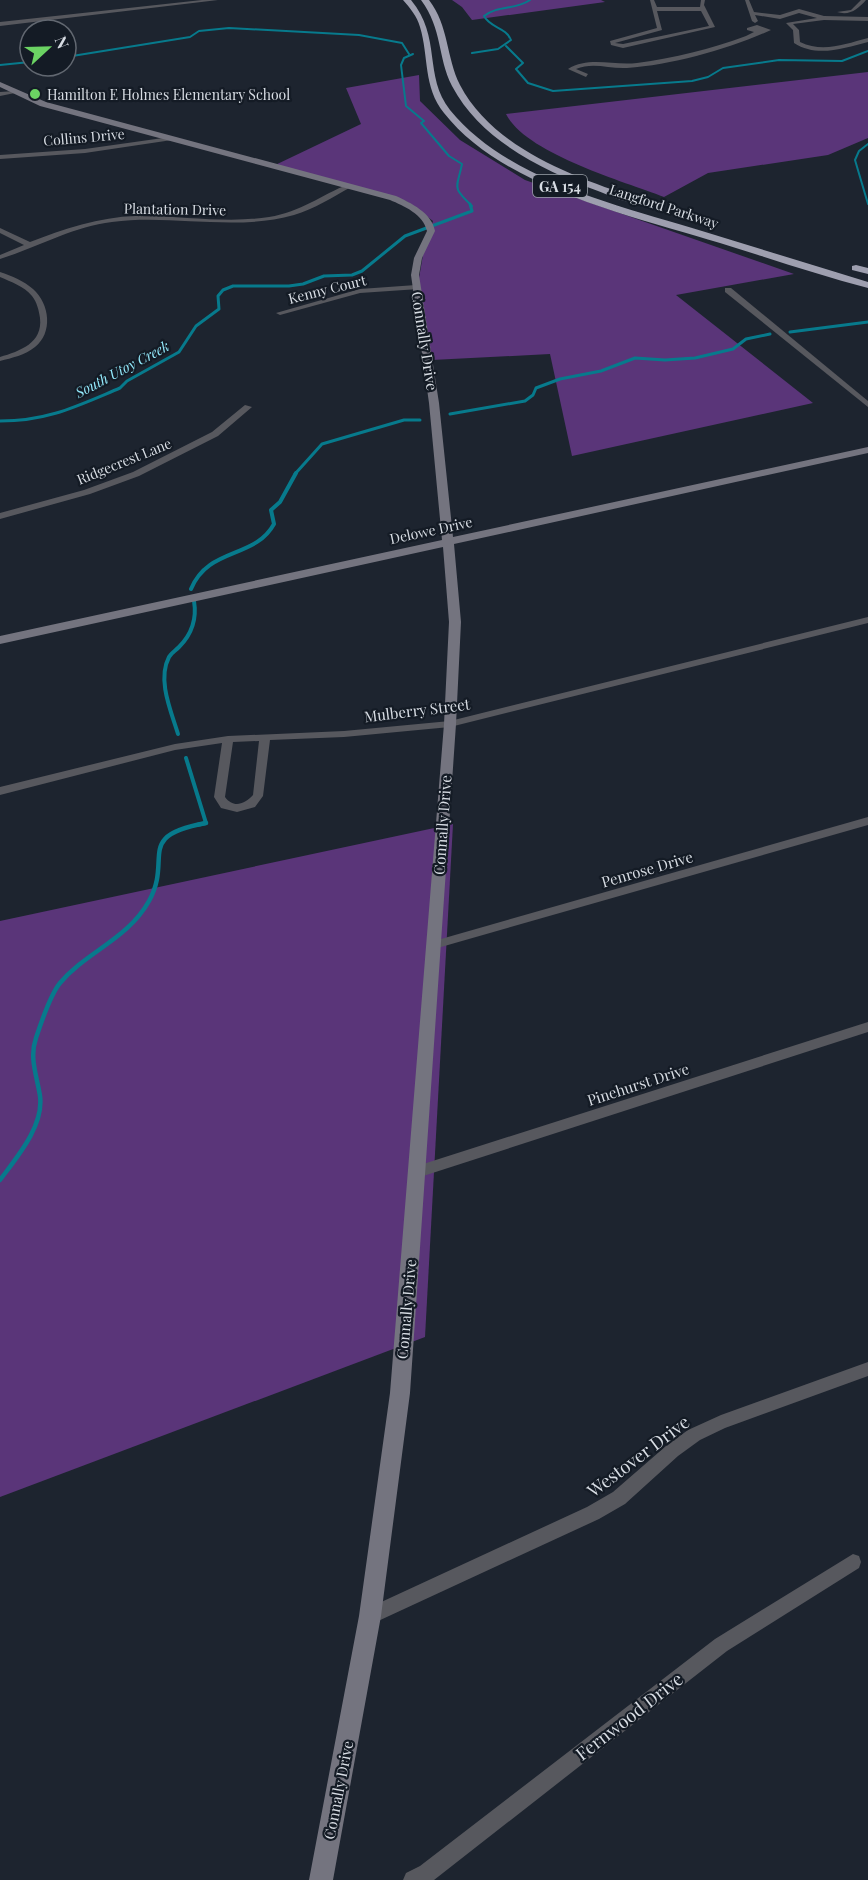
<svg xmlns="http://www.w3.org/2000/svg" width="868" height="1880" font-family="'Playfair Display',serif">
	<rect width="100%" height="100%" fill="#1d242f"/>
	<g fill="#5a3579">
		<polygon points="452,0 601,0 605,2 472,20 462,7"/>
		<path d="M868,72v66l-40,17 -120,18 -44,24c-42,-16 -139,-44 -158,-83z"/>
		<polygon points="419,75 420,101 460,140 525,180 794,274 676,295 813,403 572,456 550,354 432,360 418,284 424,249 433,221 406,201 271,167 361,124 346,88"/>
		<polygon points="453,824 425,1337 0,1497 0,921"/>
	</g>
	<g fill="none" stroke-linecap="round" stroke-linejoin="round">
		<g stroke="#077a8c" stroke-width="2">
			<polyline points="506,46 523,63 516,69 528,83 553,91 692,81 708,77 723,68 779,60 842,61 868,51"/>
			<path d="M472,53l26,-4 13,-9c-5,-13 -21,-12 -27,-24 14,-11 32,-6 46,-16"/>
			<path d="M413,54l-9,4 -3,7 5,41 18,15 -3,2 28,33 13,8c-5,25 -11,22 10,42"/>
			<polyline points="66,57 190,37 199,31 229,28 359,35 402,43 409,54"/>
			<polyline points="0,65 30,62"/>
			<polyline points="868,144 859,151 855,160 868,204"/>
		</g>
		<g stroke="#077a8c" stroke-width="3">
			<polyline points="790,332 868,322"/>
			<polyline points="450,414 525,401 533,395 536,388 560,379 601,371 635,358 665,360 695,358 733,349 746,339 770,334"/>
			<path d="M0,421c48,0 77,-15 120,-33l7,-7 52,-29 17,-26 23,-17 -1,-13 5,-6 10,-4h56l14,-2 21,-8 28,-1 10,-4 43,-35 67,-25 -2,-7"/>
			<polyline points="295,474 322,444 404,420 420,420"/>
		</g>
		<g stroke="#077a8c" stroke-width="4">
			<path d="M191,589c17,-42 64,-30 83,-65l-3,-14 9,-8 16,-29"/>
			<path d="M178,734c-7,-23 -21,-54 -9,-77 2,-4 6,-6 10,-10 13,-13 18,-28 15,-46"/>
			<polyline points="186,758 206,823 197,825"/>
		</g>
		<path stroke="#077a8c" stroke-width="4.5" d="M0,1180c17,-23 44,-54 40,-84 -3,-20 -11,-38 -4,-58 5,-15 14,-43 24,-55 26,-31 68,-44 89,-82 24,-43 -15,-65 57,-78"/>
		<g fill="#57585e" fill-rule="evenodd">
			<polygon points="202,0 218,0 0,26 0,22"/>
			<path d="M650,0h4l3,7h43l1,-7h4l-1,5 11,22 -92,21 -12,-3 -1,-4 47,-13zM657,11h44l8,15 -86,18 -8,-1 47,-13z"/>
			<path d="M745,0h4l5,12 26,3 19,-6 25,7 44,1v4l-44,-1 -31,4 6,6 1,12c23,11 45,2 68,-4v4c-24,6 -51,16 -74,1l-1,-13 -7,-7 31,-5 -18,-5 -19,6 -25,-4 3,6 -3,2 -3,-2z"/>
			<path d="M861,0h5c-8,9 -16,16 -29,12l14,-2z"/>
			<path d="M757,25l14,5c-42,19 -98,35 -144,38 -18,1 -34,-6 -51,1l12,5 -2,3 -18,-8c21,-13 46,-3 69,-6 37,-5 74,-14 109,-27l8,-4 -7,-2v-2z"/>
			<polygon points="15,91 15,93 0,96 0,92"/>
			<polygon points="170,137 172,140 85,153 0,159 0,155 85,149"/>
			<path d="M349,184l2,1v2c-18,10 -37,22 -57,28 -60,17 -121,-1 -182,7 -40,5 -74,25 -112,37v-4l24,-10 -24,-12v-5l30,14c34,-13 69,-25 106,-26 44,-1 89,8 133,1 32,-5 52,-22 80,-33z"/>
			<path d="M0,272c12,4 24,9 33,17 17,15 20,44 2,58 -10,8 -23,11 -35,14v-4c20,-6 43,-14 40,-39 -1,-7 -3,-16 -8,-22 -8,-10 -21,-14 -32,-19z"/>
			<polygon points="416,285 420,287 419,289 360,293 280,315 276,313 360,289"/>
			<polygon points="725,288 731,288 868,401 868,407 725,292"/>
			<polygon points="245,405 252,407 218,436 139,476 90,494 0,519 0,513 84,490 133,472 212,432"/>
			<path d="M868,617v6l-418,104 -106,10 -74,3 -7,56 -8,11 -18,5 -16,-4 -7,-11 8,-54 -47,7 -175,45v-8l175,-43 53,-8 116,-5 106,-10zM259,741l-6,54c-9,10 -20,13 -28,2l8,-55z"/>
			<polygon points="868,817 868,825 434,949 428,945 434,941"/>
			<polygon points="868,1022 868,1032 417,1178 412,1176 410,1172 412,1168 417,1166"/>
			<polygon points="868,1362 868,1376 725,1428 700,1440 678,1456 625,1504 599,1519 376,1622 370,1625 364,1622 361,1616 364,1610 587,1507 613,1492 666,1446 688,1430 721,1415"/>
			<polygon points="853,1554 859,1556 861,1562 859,1568 727,1651 434,1880 403,1880 406,1873 420,1866 715,1639"/>
		</g>
		<path fill="#74747f" fill-rule="evenodd" d="M0,82l46,20 350,94c15,7 36,17 39,35l-13,27 -3,17 20,128 14,134 415,-90v6l-414,91 7,78 -5,102 -46,669 -29,223 -48,264h-24l50,-264 31,-223 54,-669 5,-102 -6,-75 -443,97v-8l442,-96 -13,-137 -18,-128 3,-17 13,-27c-4,-17 -23,-25 -37,-31l-350,-94 -40,-19z"/>
		<g fill="#9e9faf" fill-rule="evenodd">
			<path d="M403,0h8c31,37 12,76 39,110 57,70 169,96 252,121 55,17 111,34 166,51v6c-50,-13 -99,-30 -148,-45 -87,-26 -218,-56 -276,-130 -21,-26 -15,-56 -24,-86 -3,-11 -10,-19 -17,-27z"/>
			<path d="M421,0h8c20,26 17,57 31,85 33,63 114,92 177,113v4c-12,2 -28,-7 -39,-11 -55,-21 -117,-50 -146,-105 -15,-30 -9,-56 -31,-86z"/>
			<polygon points="856,265 868,268 868,274 852,270 852,266"/>
		</g>
	</g>
	<circle fill="#6bd363" stroke="#141b25" stroke-width="2" cx="35" cy="94" r="6"/>
	<g text-anchor="middle" dominant-baseline="central" stroke-width="4.5" stroke-linejoin="round" paint-order="stroke">
		<g font-size="14" fill="#d7dce3" stroke="#141b25" text-anchor="start">
			<text x="47" y="94">Hamilton E Holmes Elementary School</text>
		</g>
		<g font-size="14" fill="#d7dce3" stroke="#141b25">
			<text transform="translate(84 137) rotate(-5)">Collins Drive</text>
			<text transform="translate(664 206) rotate(18)">Langford Parkway</text>
			<text transform="translate(175 209) rotate(1)">Plantation Drive</text>
			<text transform="translate(327 289) rotate(-14)">Kenny Court</text>
			<text transform="translate(124 461) rotate(-22)">Ridgecrest Lane</text>
			<text transform="translate(431 530) rotate(-12)">Delowe Drive</text>
		</g>
		<rect fill="#141b25" stroke="#9ca2aa" stroke-width="1.5" x="533" y="175" width="54" height="22" rx="4.5"/>
		<g font-size="14" font-weight="bold" fill="#d7dce3">
			<text x="560" y="186">GA 154</text>
		</g>
		<g font-size="14" font-style="italic" fill="#93e9fb" stroke="#141b25">
			<text transform="translate(122 369) rotate(-28)">South Utoy Creek</text>
		</g>
		<g font-size="15" fill="#d7dce3" stroke="#141b25">
			<text transform="translate(425 341) rotate(81)">Connally Drive</text>
			<text transform="translate(417 710) rotate(-7)">Mulberry Street</text>
			<text transform="translate(442 825) rotate(-86)">Connally Drive</text>
			<text transform="translate(647 869) rotate(-16)">Penrose Drive</text>
			<text transform="translate(638 1084) rotate(-18)">Pinehurst Drive</text>
			<text transform="translate(406 1309) rotate(-85)">Connally Drive</text>
			<text transform="translate(338 1790) rotate(-79)">Connally Drive</text>
		</g>
		<g font-size="18" fill="#d7dce3" stroke="#141b25">
			<text transform="translate(638 1456) rotate(-37)">Westover Drive</text>
			<text transform="translate(629 1716) rotate(-38)">Fernwood Drive</text>
		</g>
	</g>
	<g transform="translate(48 48) rotate(68)"><circle r="28" fill="#141b25" stroke="#626871" stroke-width="1.5"/>
	<path d="M0-4.5L10 22L0 15L-10 22Z" fill="#6bd363"/>
	<text y="-9" font-size="16" font-weight="bold" text-anchor="middle" fill="#d7dce3">N</text>
	</g>
</svg>
